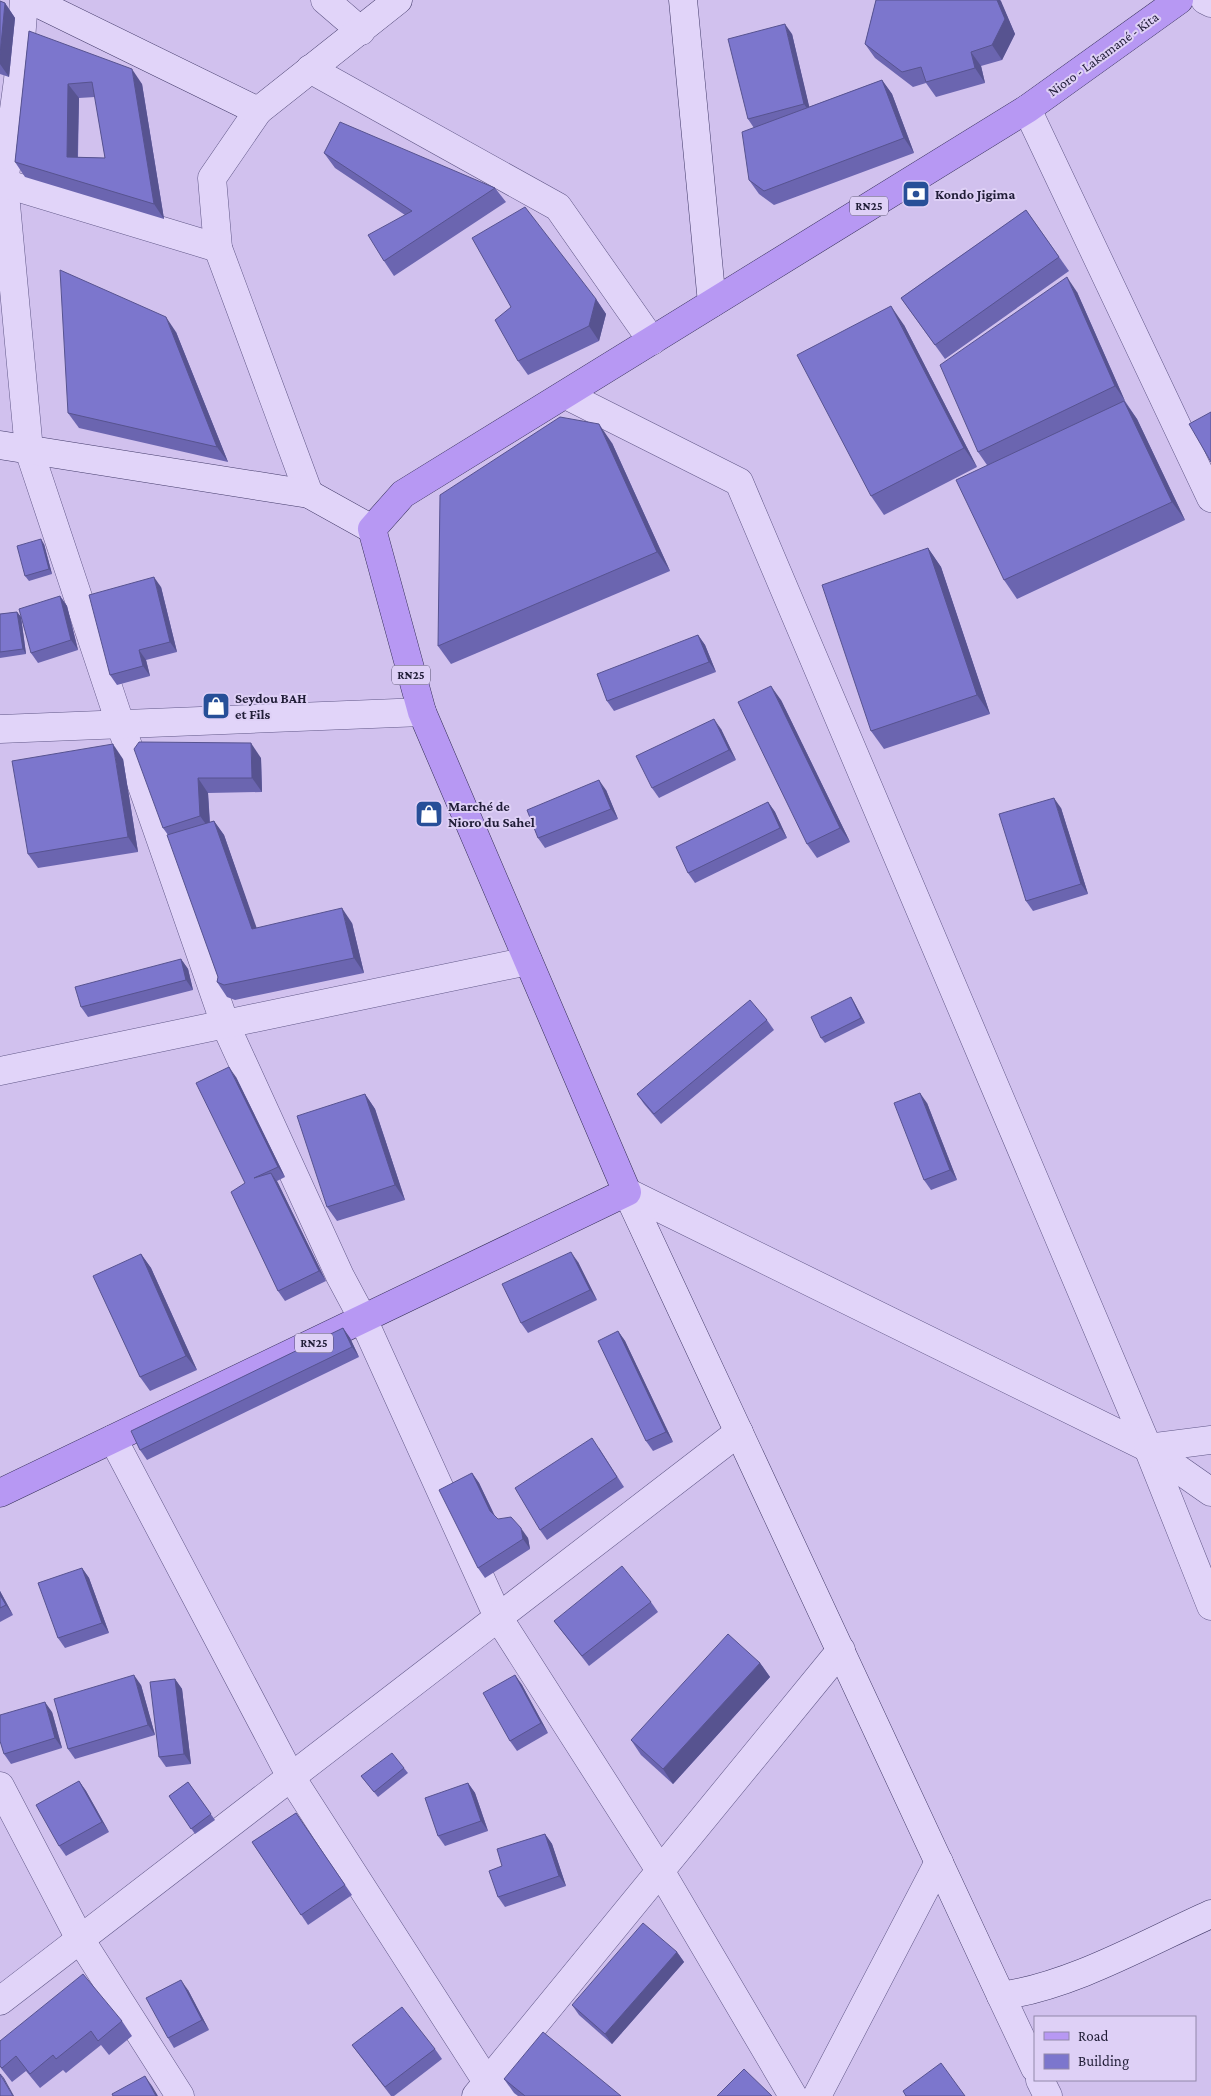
<svg xmlns="http://www.w3.org/2000/svg" width="1211" height="2096" font-family="'Crimson Pro',serif">
	<rect width="100%" height="100%" fill="#d1c1ee"/>
	<g fill="none" stroke-linecap="round" stroke-linejoin="round">
		<defs>
			<g id="street">
				<polyline points="24,0 18,80 4,183 29,450 120,723 225,1024 340,1276 363,1319 498,1617 661,1872 793,2096"/>
				<polyline points="325,0 361,31"/>
				<polyline points="1205,0 1211,3"/>
				<polyline points="310,69 558,207 652,341"/>
				<polyline points="1027,109 1211,498"/>
				<polyline points="258,111 212,178 218,248 309,494"/>
				<polyline points="0,182 218,248"/>
				<polyline points="566,395 739,482 1148,1448 1211,1606"/>
				<polyline points="0,729 422,712"/>
				<polyline points="0,1071 528,961"/>
				<polyline points="627,1192 1148,1448 1211,1492"/>
				<polyline points="113,1439 291,1777 487,2082 505,2096"/>
				<polyline points="1148,1448 1211,1440"/>
				<polyline points="0,1786 80,1939 180,2096"/>
				<polyline points="1001,1996 1035,2068"/>
				<polyline points="0,2001 739,1432"/>
				<polyline points="1040,2080 1048,2096"/>
				<polyline points="476,2096 841,1650"/>
				<polyline points="817,2096 939,1862"/>
			</g>
			<g id="secondary">
				<polyline points="31,0 258,111 398,0"/>
				<polyline points="683,0 712,303"/>
				<polyline points="0,445 309,494 372,529"/>
				<path d="M627,1192l374,804c73,-11 143,-52 210,-82"/>
			</g>
			<polyline id="primary" points="0,1493 627,1192 422,712 372,529 403,494 1027,109 1179,0"/>
		</defs>
		<use href="#street" stroke="#615888" stroke-width="29"/>
		<use href="#secondary" stroke="#433b6a" stroke-width="29"/>
		<use href="#primary" stroke="#322d55" stroke-width="29"/>
		<use href="#street" stroke="#e1d4f9" stroke-width="28"/>
		<use href="#secondary" stroke="#e1d4f9" stroke-width="28"/>
		<use href="#primary" stroke="#b798f3" stroke-width="28"/>
	</g>
	<g fill="#6b65b0" fill-rule="evenodd">
		<polygon points="876,0 1000,0 1015,34 1002,60 981,66 985,83 936,97 926,83 913,87 875,58 865,44"/>
		<polygon points="0,1 5,3 15,18 9,77 0,74"/>
		<path d="M29,31l113,53 22,135 -139,-42 -10,-15zM95,97l10,61 -27,-1 1,-59z"/>
		<polygon points="792,34 809,107 882,80 892,94 914,153 774,205 759,194 749,180 754,128 748,119"/>
		<polygon points="324,153 495,188 506,202 394,276 384,261 405,215 335,168"/>
		<polygon points="1026,210 1069,271 945,359 901,298"/>
		<polygon points="1077,292 1125,401 1137,419 1185,520 1017,599 1004,580 987,465 978,452"/>
		<polygon points="596,299 606,314 599,341 528,375 518,361"/>
		<polygon points="904,325 977,467 884,515 871,496"/>
		<polygon points="176,332 228,462 79,428 68,413"/>
		<polygon points="612,443 670,571 451,664 438,646"/>
		<polygon points="44,544 52,574 29,581 25,576"/>
		<polygon points="928,548 941,567 990,714 884,749 871,731"/>
		<polygon points="161,587 177,652 146,660 150,676 117,685 110,675"/>
		<polygon points="60,596 67,606 78,650 38,663 31,653"/>
		<polygon points="17,612 21,617 26,654 0,658 0,614"/>
		<polygon points="698,635 705,645 716,672 614,711 607,701"/>
		<polygon points="781,700 850,842 817,858 807,844"/>
		<polygon points="721,729 736,760 659,798 652,788"/>
		<polygon points="139,742 261,758 262,792 208,793 210,822 214,821 224,835 256,928 352,923 364,973 235,1000 227,997 217,982 218,977 168,835 163,828"/>
		<polygon points="123,759 138,852 38,868 28,854"/>
		<polygon points="606,790 618,819 545,848 538,838"/>
		<polygon points="768,802 775,812 787,838 695,883 688,873"/>
		<polygon points="1061,808 1088,894 1033,911 1026,901"/>
		<polygon points="181,959 188,969 193,990 88,1017 81,1007"/>
		<polygon points="851,997 854,1002 865,1023 825,1043 821,1038"/>
		<polygon points="767,1020 774,1030 661,1124 644,1104 637,1094"/>
		<polygon points="236,1077 285,1177 277,1181 326,1281 285,1301 278,1291 245,1183"/>
		<polygon points="365,1094 375,1109 405,1200 337,1221 327,1207"/>
		<polygon points="927,1103 957,1180 931,1190 924,1180"/>
		<polygon points="141,1254 151,1268 197,1370 150,1391 140,1377"/>
		<polygon points="578,1262 597,1300 528,1333 521,1323"/>
		<polygon points="343,1328 350,1338 359,1357 147,1460 140,1450"/>
		<polygon points="618,1331 625,1341 673,1442 653,1451 646,1441"/>
		<polygon points="599,1448 624,1487 547,1540 540,1530"/>
		<polygon points="472,1473 479,1483 495,1516 498,1519 528,1538 530,1549 485,1578 478,1568"/>
		<polygon points="82,1568 89,1578 109,1633 65,1648 58,1638"/>
		<polygon points="0,1591 13,1615 0,1622"/>
		<polygon points="651,1602 658,1612 589,1666 554,1621"/>
		<polygon points="760,1663 770,1677 673,1784 641,1755 631,1740"/>
		<polygon points="515,1675 522,1685 548,1733 517,1751 510,1741"/>
		<polygon points="175,1679 182,1689 191,1764 166,1767 159,1757"/>
		<polygon points="141,1685 155,1735 75,1759 68,1749"/>
		<polygon points="52,1712 62,1748 11,1764 4,1754"/>
		<polygon points="404,1768 408,1773 378,1797 361,1776"/>
		<polygon points="79,1781 86,1791 109,1832 66,1856 59,1846"/>
		<polygon points="188,1782 215,1820 195,1834 169,1796"/>
		<polygon points="468,1783 475,1793 488,1831 445,1846 438,1836"/>
		<polygon points="296,1813 352,1895 308,1925 252,1842"/>
		<polygon points="545,1834 552,1844 566,1886 505,1907 498,1897 502,1866"/>
		<polygon points="677,1952 684,1962 612,2044 579,2015 572,2005"/>
		<polygon points="188,1990 209,2030 174,2048 168,2038"/>
		<polygon points="122,2021 132,2036 109,2055 101,2045 66,2073 63,2070 40,2088 26,2071 12,2082 0,2067 0,2041"/>
		<polygon points="352,2045 435,2049 442,2059 394,2096 391,2096"/>
		<polygon points="504,2079 621,2096 518,2096 514,2093"/>
	</g>
	<g fill="#575390">
		<polygon points="997,0 1000,0 1001,1 1015,34 1002,60 992,45"/>
		<polygon points="5,3 15,18 9,77 0,64 0,55"/>
		<polygon points="785,24 792,34 811,114 804,104"/>
		<polygon points="971,52 981,66 985,83 975,68"/>
		<polygon points="132,69 142,84 164,219 154,204"/>
		<polygon points="882,80 892,94 914,153 904,138"/>
		<polygon points="68,84 79,98 77,172 67,157"/>
		<polygon points="1067,277 1077,292 1125,401 1115,386"/>
		<polygon points="596,299 606,314 599,341 589,326"/>
		<polygon points="891,306 904,325 977,467 964,448"/>
		<polygon points="166,317 176,332 228,462 217,447"/>
		<polygon points="1124,401 1137,419 1185,520 1172,502"/>
		<polygon points="599,424 612,443 670,571 657,552"/>
		<polygon points="41,539 44,544 52,574 49,569"/>
		<polygon points="928,548 941,567 990,714 977,695"/>
		<polygon points="154,577 161,587 177,652 170,642"/>
		<polygon points="60,596 67,606 78,650 71,640"/>
		<polygon points="17,612 21,617 26,654 23,649"/>
		<polygon points="698,635 705,645 716,672 709,662"/>
		<polygon points="139,650 146,660 150,676 143,666"/>
		<polygon points="771,686 781,700 850,842 840,828"/>
		<polygon points="714,719 721,729 736,760 729,750"/>
		<polygon points="251,743 261,758 262,792 252,778"/>
		<polygon points="113,744 123,759 138,852 128,837"/>
		<polygon points="198,778 208,793 210,830 200,816"/>
		<polygon points="599,780 606,790 618,819 611,809"/>
		<polygon points="1054,798 1061,808 1088,894 1081,884"/>
		<polygon points="768,802 775,812 787,838 780,828"/>
		<polygon points="214,821 224,835 262,943 252,929"/>
		<polygon points="342,908 352,923 364,973 354,958"/>
		<polygon points="181,959 188,969 193,990 186,980"/>
		<polygon points="851,997 854,1002 865,1023 861,1018"/>
		<polygon points="229,1067 236,1077 285,1177 278,1167"/>
		<polygon points="920,1093 927,1103 957,1180 950,1170"/>
		<polygon points="365,1094 375,1109 405,1200 395,1185"/>
		<polygon points="271,1173 278,1183 326,1281 319,1271"/>
		<polygon points="571,1252 578,1262 597,1300 590,1290"/>
		<polygon points="141,1254 151,1268 197,1370 186,1356"/>
		<polygon points="343,1328 350,1338 359,1357 352,1347"/>
		<polygon points="618,1331 625,1341 673,1442 666,1432"/>
		<polygon points="472,1473 479,1483 497,1521 490,1511"/>
		<polygon points="521,1528 528,1538 530,1549 523,1539"/>
		<polygon points="82,1568 89,1578 109,1633 102,1623"/>
		<polygon points="0,1591 13,1615 6,1605 0,1595"/>
		<polygon points="760,1663 770,1677 673,1784 663,1769"/>
		<polygon points="134,1675 141,1685 155,1735 148,1725"/>
		<polygon points="515,1675 522,1685 548,1733 541,1723"/>
		<polygon points="175,1679 182,1689 191,1764 184,1754"/>
		<polygon points="45,1702 52,1712 62,1748 55,1738"/>
		<polygon points="79,1781 86,1791 109,1832 102,1822"/>
		<polygon points="468,1783 475,1793 488,1831 481,1821"/>
		<polygon points="545,1834 552,1844 566,1886 559,1876"/>
		<polygon points="677,1952 684,1962 612,2044 605,2034"/>
		<polygon points="181,1980 188,1990 209,2030 202,2020"/>
		<polygon points="0,2073 4,2078 14,2096 13,2096"/>
		<polygon points="145,2076 152,2086 158,2096 156,2096"/>
	</g>
	<g fill="#7c76cd" stroke="#575390" fill-rule="evenodd">
		<polygon points="876,0 997,0 1005,19 992,45 971,52 975,68 926,82 921,67 902,72 865,44"/>
		<polygon points="0,1 5,3 0,55"/>
		<polygon points="785,24 804,104 748,119 728,39"/>
		<path d="M29,31l103,38 22,135 -139,-42zM92,82l13,76 -38,-1 1,-73z"/>
		<polygon points="882,80 904,138 764,191 749,180 742,132"/>
		<polygon points="340,122 495,188 384,261 368,235 412,211 324,153"/>
		<polygon points="525,207 596,299 589,326 518,361 495,320 511,307 472,238"/>
		<polygon points="1026,210 1059,257 935,345 901,298"/>
		<polygon points="60,270 166,317 217,447 68,413"/>
		<polygon points="1067,277 1115,386 978,452 940,365"/>
		<polygon points="891,306 964,448 871,496 797,355"/>
		<polygon points="1124,401 1172,502 1004,580 956,480"/>
		<polygon points="1211,412 1211,462 1189,424"/>
		<polygon points="560,417 599,424 657,552 438,646 440,495"/>
		<polygon points="41,539 49,569 25,576 17,546"/>
		<polygon points="928,548 977,695 871,731 822,585"/>
		<polygon points="154,577 170,642 139,650 143,666 110,675 89,595"/>
		<polygon points="60,596 71,640 31,653 19,609"/>
		<polygon points="17,612 23,649 0,652 0,614"/>
		<polygon points="698,635 709,662 607,701 597,674"/>
		<polygon points="771,686 840,828 807,844 738,702"/>
		<polygon points="714,719 729,750 652,788 636,756"/>
		<polygon points="139,742 251,743 252,778 198,778 200,816 163,828 134,749"/>
		<polygon points="113,744 128,837 28,854 12,761"/>
		<polygon points="599,780 611,809 538,838 527,810"/>
		<polygon points="1054,798 1081,884 1026,901 999,814"/>
		<polygon points="768,802 780,828 688,873 676,847"/>
		<polygon points="214,821 252,929 342,908 354,958 224,985 217,982 218,977 167,835"/>
		<polygon points="181,959 186,980 81,1007 75,987"/>
		<polygon points="851,997 861,1018 821,1038 811,1017"/>
		<polygon points="750,1000 767,1020 654,1114 637,1094"/>
		<polygon points="229,1067 278,1167 254,1178 271,1173 319,1271 278,1291 231,1192 245,1183 196,1083"/>
		<polygon points="920,1093 950,1170 924,1180 894,1103"/>
		<polygon points="365,1094 395,1185 327,1207 297,1116"/>
		<polygon points="571,1252 590,1290 521,1323 502,1284"/>
		<polygon points="141,1254 186,1356 140,1377 93,1276"/>
		<polygon points="343,1328 352,1347 140,1450 131,1431"/>
		<polygon points="618,1331 666,1432 646,1441 598,1341"/>
		<polygon points="592,1438 617,1477 540,1530 515,1488"/>
		<polygon points="472,1473 490,1511 498,1519 511,1517 521,1528 523,1539 478,1568 439,1490"/>
		<polygon points="622,1566 651,1602 582,1656 554,1621"/>
		<polygon points="82,1568 102,1623 58,1638 38,1583"/>
		<polygon points="0,1595 6,1605 0,1608"/>
		<polygon points="728,1634 760,1663 663,1769 631,1740"/>
		<polygon points="134,1675 148,1725 68,1749 54,1699"/>
		<polygon points="515,1675 541,1723 510,1741 483,1693"/>
		<polygon points="175,1679 184,1754 159,1757 150,1682"/>
		<polygon points="45,1702 55,1738 4,1754 0,1741 0,1715"/>
		<polygon points="392,1753 404,1768 374,1792 361,1776"/>
		<polygon points="79,1781 102,1822 59,1846 36,1805"/>
		<polygon points="188,1782 211,1814 191,1829 169,1796"/>
		<polygon points="468,1783 481,1821 438,1836 425,1798"/>
		<polygon points="296,1813 345,1885 301,1915 252,1842"/>
		<polygon points="545,1834 559,1876 498,1897 489,1871 502,1866 497,1849"/>
		<polygon points="643,1923 677,1952 605,2034 572,2005"/>
		<polygon points="83,1974 122,2021 98,2041 91,2031 56,2059 53,2055 30,2074 16,2056 2,2068 0,2066 0,2041"/>
		<polygon points="181,1980 202,2020 168,2038 146,1998"/>
		<polygon points="402,2007 435,2049 385,2087 352,2045"/>
		<polygon points="543,2032 621,2096 525,2096 504,2079"/>
		<polygon points="941,2063 965,2096 906,2096 903,2091"/>
		<polygon points="744,2069 772,2096 717,2096"/>
		<polygon points="0,2074 13,2096 0,2096"/>
		<polygon points="145,2076 156,2096 113,2096 112,2094"/>
	</g>
	<defs>
		<symbol id="bank-square" viewBox="-11 -11 22 22"><rect x="-9" y="-9" width="18" height="18" rx="4" fill="#274f98" stroke="#ded0f6"/><path d="M-6-4H6V4H-6ZM0-2.3a2.3 2.3 0 1 0 0 4.6a2.3 2.3 0 1 0 0-4.6Z" fill="#fff"/></symbol>
		<symbol id="shop-square" viewBox="-11 -11 22 22"><rect x="-9" y="-9" width="18" height="18" rx="4" fill="#274f98" stroke="#ded0f6"/><path d="M-5-2.5h2.3a2.7 3.5 0 0 1 5.4 0H5L5.5 6h-11ZM-1.5-2.5h3a1.5 2.3 0 0 0-3 0Z" fill="#fff"/></symbol>
	</defs>
	<g fill-rule="evenodd">
		<use href="#bank-square" x="900" y="178" width="32" height="32"/>
		<use href="#shop-square" x="200" y="690" width="32" height="32"/>
		<use href="#shop-square" x="413" y="798" width="32" height="32"/>
	</g>
	<g text-anchor="middle" dominant-baseline="central" stroke-width="4" stroke-linejoin="round" paint-order="stroke">
		<g fill="#ded0f6" stroke="#595370" stroke-width="1">
			<rect x="850" y="196.5" width="38" height="19" rx="4"/>
			<rect x="392" y="665.5" width="38" height="19" rx="4"/>
			<rect x="295" y="1333.5" width="38" height="19" rx="4"/>
		</g>
		<g font-size="12" font-weight="bold" fill="#201d37">
			<text x="869" y="206">RN25</text>
			<text x="411" y="675">RN25</text>
			<text x="314" y="1343">RN25</text>
		</g>
		<g font-size="14" fill="#201d37" stroke="#ded0f6">
			<text transform="translate(1103 54) rotate(-36)">Nioro - Lakamané - Kita</text>
		</g>
		<g font-size="14" font-weight="bold" fill="#201d37" stroke="#ded0f6" text-anchor="start">
			<text x="935" y="194">Kondo Jigima</text>
			<text x="235" y="698">Seydou BAH<tspan x="235" dy="16">et Fils</tspan></text>
			<text x="448" y="806">Marché de<tspan x="448" dy="16">Nioro du Sahel</tspan></text>
		</g>
	</g>
	<rect x="1034" y="2016" width="162" height="65" fill="#ded0f6" stroke="#9288aa"/>
	<rect x="1044" y="2032" width="25" height="8" fill="#b798f3" stroke="#9288aa"/>
	<text x="1078" y="2041" font-size="15" fill="#201d37">Road</text>
	<rect x="1044" y="2054" width="25" height="15" fill="#7c76cd" stroke="#9288aa"/>
	<text x="1078" y="2066" font-size="15" fill="#201d37">Building</text>
</svg>
